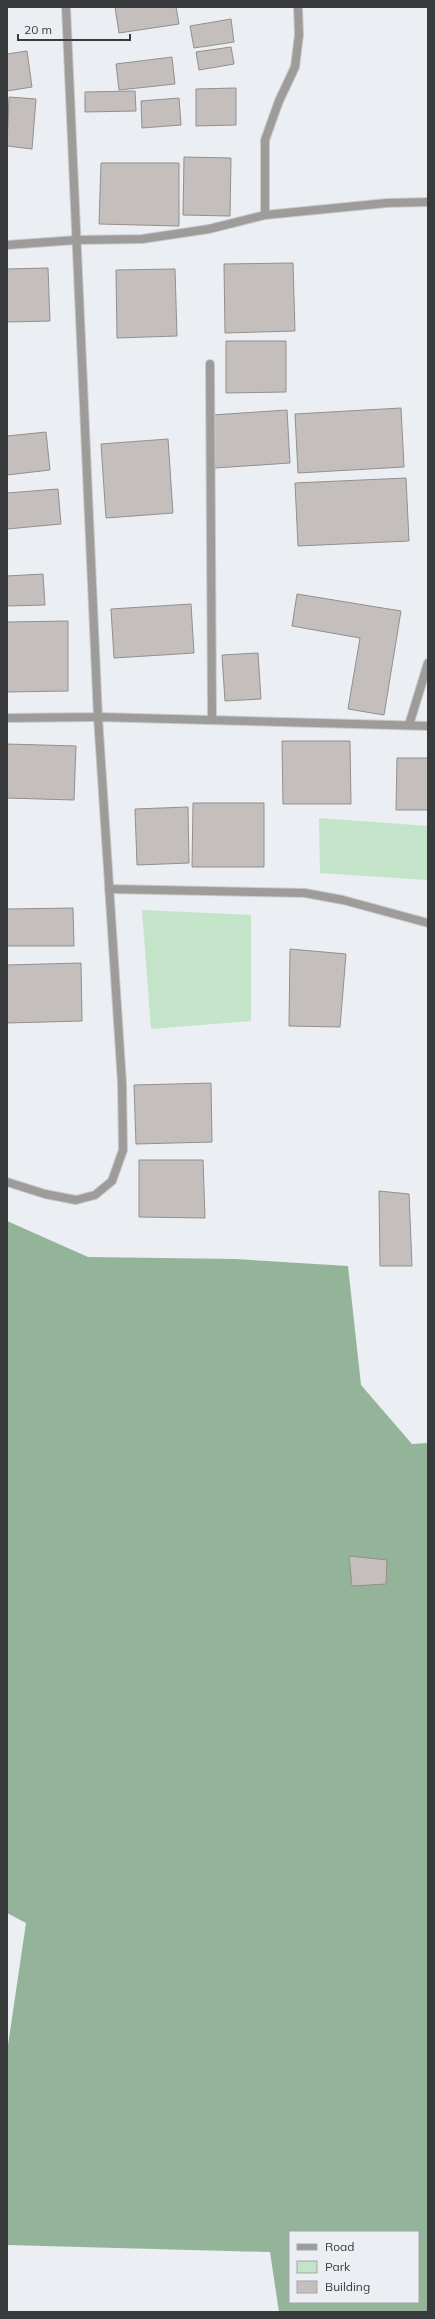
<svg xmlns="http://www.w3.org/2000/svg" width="435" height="2319" font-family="Mulish,sans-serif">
	<rect width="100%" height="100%" fill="#ebeef2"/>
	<g fill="#c3e4c8">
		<polygon points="319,818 428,826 428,880 320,873"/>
		<polygon points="142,910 251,915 251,1021 151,1029"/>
	</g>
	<path fill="#93b499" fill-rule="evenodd" d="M7,1221l81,36 148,2 112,7 13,119 51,59 16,-1v869h-149l-9,-60 -263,-7v-193l19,-129 -19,-10zM290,2232h128v70h-128z"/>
	<g fill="#c4bfbd" stroke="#948f8d">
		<polygon points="115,7 176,7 179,24 119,33"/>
		<polygon points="231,19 234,42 194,48 190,26"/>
		<polygon points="231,47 234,64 199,70 196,52"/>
		<polygon points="27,51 32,87 7,91 7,54"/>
		<polygon points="172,57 175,84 119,90 116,64"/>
		<polygon points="236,88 236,125 196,126 196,89"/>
		<polygon points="135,91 136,111 85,112 85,92"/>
		<polygon points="9,97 36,99 32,149 7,146"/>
		<polygon points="179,98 181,125 142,128 141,101"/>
		<polygon points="184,157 231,158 230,216 183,215"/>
		<polygon points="101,163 179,163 179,226 99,224"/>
		<polygon points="293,263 295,331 225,333 224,264"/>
		<polygon points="48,268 50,321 7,322 7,269"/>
		<polygon points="175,269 177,336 117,338 116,270"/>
		<polygon points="226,341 286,341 286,392 226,393"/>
		<polygon points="401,408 404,467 298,473 295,414"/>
		<polygon points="287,410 290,463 215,468 212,415"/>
		<polygon points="46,432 50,470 7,475 7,436"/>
		<polygon points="168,439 173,513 106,518 101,444"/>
		<polygon points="406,478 409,541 298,546 295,483"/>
		<polygon points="58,489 61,524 7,529 7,493"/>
		<polygon points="43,574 45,605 7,606 7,576"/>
		<polygon points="297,594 401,611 384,715 348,709 360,638 292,626"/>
		<polygon points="191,604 194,653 114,658 111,609"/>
		<polygon points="68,621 68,691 7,692 7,622"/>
		<polygon points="258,653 261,699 225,701 222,655"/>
		<polygon points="282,741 350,741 351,804 283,804"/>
		<polygon points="7,744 76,746 74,800 7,798"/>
		<polygon points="397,758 428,758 428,810 396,810"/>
		<polygon points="193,803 264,803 264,867 192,867"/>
		<polygon points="188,807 189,863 137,865 135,809"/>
		<polygon points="73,908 74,946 7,946 7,909"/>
		<polygon points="290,949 346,954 340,1027 289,1026"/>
		<polygon points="81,963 82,1021 7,1023 7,965"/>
		<polygon points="211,1083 212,1142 136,1144 134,1085"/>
		<polygon points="139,1160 203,1160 205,1218 139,1217"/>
		<polygon points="379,1191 409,1194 412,1266 380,1266"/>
		<polygon points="349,1556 387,1560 386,1584 352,1586"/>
	</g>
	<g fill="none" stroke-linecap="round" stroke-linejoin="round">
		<defs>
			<g id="street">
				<polyline points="265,215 265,140 279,101 295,67 299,35 298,7"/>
				<polyline points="7,245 76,240 142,239 209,229 265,215 387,203 428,202"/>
				<polyline points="210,364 212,720"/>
				<polyline points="7,718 98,717 66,7"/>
				<polyline points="409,725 428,663"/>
				<polyline points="109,889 305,893 343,900 428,923"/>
				<polyline points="7,1182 45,1194 76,1200 95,1195 112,1181 123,1150 122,1083 98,717 428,726"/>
			</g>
		</defs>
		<use href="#street" stroke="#c7cacd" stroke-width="10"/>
		<use href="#street" stroke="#9e9b9b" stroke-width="8"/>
	</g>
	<rect width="435" height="2319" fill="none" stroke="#393a3b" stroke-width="16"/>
	<rect x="289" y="2231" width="130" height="72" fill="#ebeef2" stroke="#a4a6a9"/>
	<rect x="297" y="2244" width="20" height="6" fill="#9e9b9b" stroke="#a4a6a9"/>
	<text x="325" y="2251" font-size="12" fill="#393a3b">Road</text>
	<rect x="297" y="2261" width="20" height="12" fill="#c3e4c8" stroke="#a4a6a9"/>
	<text x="325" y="2271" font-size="12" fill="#393a3b">Park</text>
	<rect x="297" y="2281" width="20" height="12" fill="#c4bfbd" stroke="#a4a6a9"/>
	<text x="325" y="2291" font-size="12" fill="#393a3b">Building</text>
	<path d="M18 34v6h112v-6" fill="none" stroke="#393a3b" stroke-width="2"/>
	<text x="24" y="34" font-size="12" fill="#393a3b" stroke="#ebeef2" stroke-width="3" paint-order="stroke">20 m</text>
</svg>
